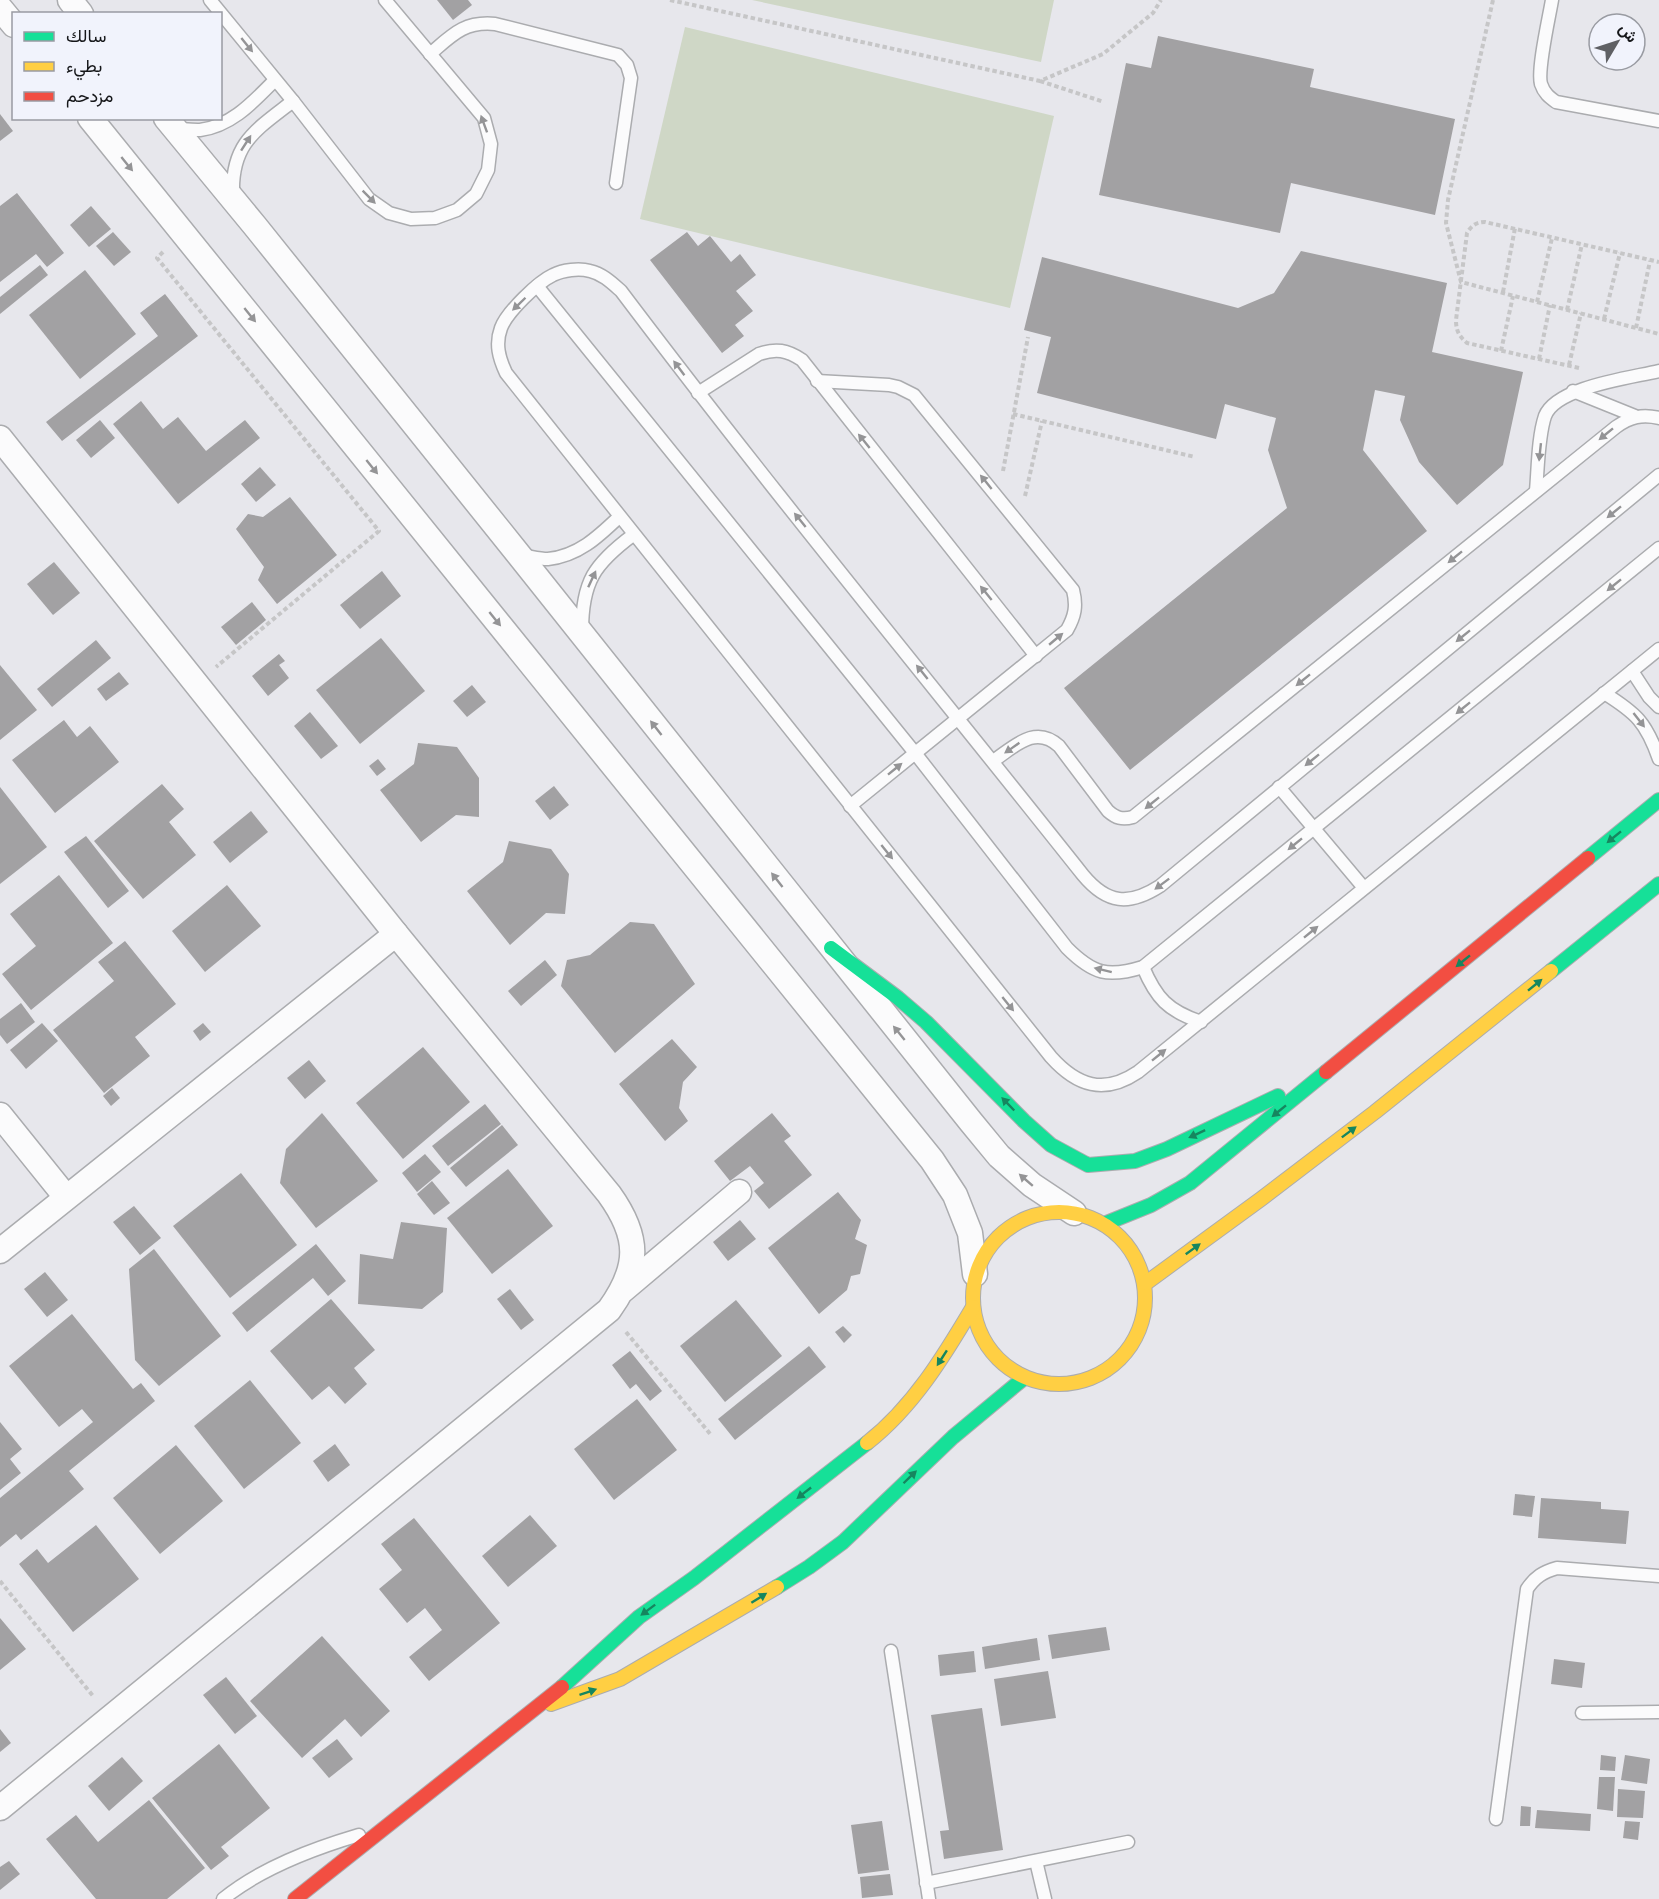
<svg xmlns="http://www.w3.org/2000/svg" width="1659" height="1899" font-family="'Playfair Display',Vazirmatn,serif">
	<rect width="100%" height="100%" fill="#e7e7ec"/>
	<g fill="#cfd7c6">
		<polygon points="752,0 1054,0 1041,62"/>
		<polygon points="685,27 1054,116 1010,308 640,219"/>
	</g>
	<g fill="#a2a1a3">
		<polygon points="437,0 468,0 472,5 453,20"/>
		<polygon points="1158,36 1314,69 1310,87 1455,119 1435,215 1291,183 1280,233 1099,195 1126,63 1151,68"/>
		<polygon points="0,114 13,131 0,141"/>
		<polygon points="17,193 64,253 47,267 36,254 0,282 0,206"/>
		<polygon points="91,206 111,229 89,247 70,225"/>
		<polygon points="113,232 131,252 114,266 96,246"/>
		<polygon points="687,232 698,246 710,236 731,262 740,254 756,275 736,291 753,311 735,325 744,336 722,353 650,260"/>
		<polygon points="1301,251 1447,283 1432,352 1523,372 1503,465 1457,505 1419,462 1400,420 1405,396 1375,390 1363,450 1427,531 1130,770 1064,688 1287,508 1268,450 1276,418 1225,404 1216,439 1037,393 1051,337 1024,330 1042,257 1238,308 1274,293"/>
		<polygon points="40,265 48,275 0,314 0,297"/>
		<polygon points="85,270 136,334 80,379 29,315"/>
		<polygon points="165,294 198,336 62,441 46,422 158,336 140,313"/>
		<polygon points="141,401 163,429 178,417 206,451 245,420 260,438 178,504 113,424"/>
		<polygon points="100,420 115,438 91,458 76,440"/>
		<polygon points="260,467 276,485 256,502 241,484"/>
		<polygon points="290,497 337,555 277,604 258,580 264,567 236,529 248,514 263,517"/>
		<polygon points="54,562 80,593 53,615 27,584"/>
		<polygon points="382,571 401,596 360,629 340,605"/>
		<polygon points="252,602 266,620 236,645 221,627"/>
		<polygon points="381,638 425,691 360,744 316,690"/>
		<polygon points="96,640 111,658 52,707 37,689"/>
		<polygon points="279,654 285,661 279,665 289,678 268,696 252,676"/>
		<polygon points="0,665 37,710 0,740"/>
		<polygon points="119,672 129,684 106,701 97,689"/>
		<polygon points="472,685 486,702 467,717 453,701"/>
		<polygon points="310,712 338,746 321,759 294,726"/>
		<polygon points="64,720 77,737 90,726 119,762 55,813 12,760"/>
		<polygon points="418,743 457,747 479,778 479,817 456,815 421,842 380,790 414,764"/>
		<polygon points="378,759 386,769 377,776 369,766"/>
		<polygon points="162,784 184,809 169,822 196,855 143,899 94,841"/>
		<polygon points="554,786 569,805 550,820 535,801"/>
		<polygon points="0,787 47,847 0,884"/>
		<polygon points="251,811 268,832 230,863 213,842"/>
		<polygon points="86,836 129,891 108,908 64,852"/>
		<polygon points="509,841 551,849 569,874 565,914 546,913 510,945 467,891 503,862"/>
		<polygon points="59,875 113,943 31,1010 2,974 36,946 10,914"/>
		<polygon points="227,885 261,926 205,972 172,931"/>
		<polygon points="630,922 654,924 695,984 615,1053 561,986 567,960 590,955"/>
		<polygon points="125,941 176,1004 135,1037 150,1056 104,1093 53,1030 114,981 98,962"/>
		<polygon points="545,960 557,975 521,1006 508,991"/>
		<polygon points="21,1003 35,1022 7,1044 0,1035 0,1019"/>
		<polygon points="42,1023 58,1041 26,1069 10,1050"/>
		<polygon points="203,1023 211,1032 200,1041 193,1031"/>
		<polygon points="672,1039 697,1067 683,1082 679,1108 688,1121 665,1141 619,1084"/>
		<polygon points="423,1047 470,1102 403,1159 356,1103"/>
		<polygon points="309,1060 326,1081 305,1099 287,1078"/>
		<polygon points="112,1088 120,1098 111,1106 103,1096"/>
		<polygon points="485,1104 501,1124 448,1166 432,1146"/>
		<polygon points="322,1113 378,1181 316,1228 280,1183 286,1149"/>
		<polygon points="772,1113 791,1136 784,1141 812,1175 769,1209 754,1191 764,1183 750,1166 730,1181 714,1161"/>
		<polygon points="502,1125 518,1145 466,1187 450,1168"/>
		<polygon points="425,1154 441,1172 417,1192 402,1173"/>
		<polygon points="508,1169 553,1226 492,1274 447,1218"/>
		<polygon points="241,1173 297,1245 230,1298 173,1226"/>
		<polygon points="432,1181 450,1203 434,1215 417,1194"/>
		<polygon points="838,1192 861,1220 855,1239 867,1245 860,1274 851,1276 847,1290 819,1314 768,1248"/>
		<polygon points="134,1206 161,1238 140,1255 113,1222"/>
		<polygon points="740,1220 756,1239 728,1261 713,1242"/>
		<polygon points="401,1222 447,1228 443,1292 422,1309 358,1304 360,1254 393,1259"/>
		<polygon points="316,1244 346,1281 328,1296 313,1278 247,1332 232,1313"/>
		<polygon points="154,1249 221,1336 159,1386 135,1360 129,1269"/>
		<polygon points="45,1272 68,1300 47,1317 24,1289"/>
		<polygon points="510,1289 534,1320 521,1330 497,1299"/>
		<polygon points="331,1299 375,1350 354,1368 367,1384 345,1404 329,1386 312,1400 270,1351"/>
		<polygon points="736,1300 782,1356 725,1402 680,1346"/>
		<polygon points="72,1314 133,1389 141,1383 155,1401 69,1471 84,1489 21,1540 16,1534 0,1547 0,1498 93,1422 82,1409 59,1427 9,1366"/>
		<polygon points="843,1326 852,1335 844,1343 835,1332"/>
		<polygon points="809,1346 826,1367 735,1440 718,1419"/>
		<polygon points="630,1351 662,1391 650,1401 636,1384 630,1389 612,1365"/>
		<polygon points="250,1380 301,1443 244,1489 194,1426"/>
		<polygon points="637,1399 677,1450 614,1500 574,1449"/>
		<polygon points="0,1422 22,1449 10,1459 21,1473 0,1490"/>
		<polygon points="335,1444 350,1465 328,1482 313,1461"/>
		<polygon points="176,1445 223,1501 160,1554 113,1498"/>
		<polygon points="1515,1494 1535,1496 1532,1517 1513,1515"/>
		<polygon points="1541,1498 1601,1502 1601,1509 1629,1511 1626,1544 1538,1538"/>
		<polygon points="530,1515 557,1546 508,1587 482,1556"/>
		<polygon points="414,1518 500,1623 429,1681 409,1657 442,1630 425,1608 407,1623 379,1589 402,1570 381,1544"/>
		<polygon points="96,1525 139,1579 73,1632 19,1564 37,1549 48,1563"/>
		<polygon points="0,1618 26,1649 0,1670"/>
		<polygon points="1106,1627 1110,1650 1052,1659 1048,1635"/>
		<polygon points="322,1636 390,1711 361,1737 345,1719 302,1758 250,1701"/>
		<polygon points="1037,1638 1040,1660 985,1669 982,1647"/>
		<polygon points="974,1651 976,1672 940,1676 938,1655"/>
		<polygon points="1554,1659 1585,1663 1582,1688 1551,1684"/>
		<polygon points="1048,1671 1056,1718 1001,1726 994,1679"/>
		<polygon points="226,1677 257,1716 235,1734 203,1695"/>
		<polygon points="982,1708 1003,1850 944,1859 940,1831 949,1830 931,1715"/>
		<polygon points="0,1729 11,1743 0,1752"/>
		<polygon points="337,1739 353,1759 329,1778 312,1758"/>
		<polygon points="219,1744 270,1808 221,1847 229,1856 211,1870 152,1798"/>
		<polygon points="1601,1755 1616,1757 1615,1771 1600,1770"/>
		<polygon points="1625,1755 1650,1759 1647,1784 1621,1780"/>
		<polygon points="122,1757 143,1781 109,1811 88,1786"/>
		<polygon points="1599,1777 1615,1777 1613,1811 1597,1809"/>
		<polygon points="1618,1789 1645,1791 1643,1818 1617,1817"/>
		<polygon points="149,1800 205,1868 167,1899 96,1899 46,1839 76,1815 98,1842"/>
		<polygon points="1521,1806 1531,1807 1530,1826 1520,1826"/>
		<polygon points="1537,1810 1591,1814 1590,1831 1535,1828"/>
		<polygon points="882,1821 889,1870 858,1874 851,1825"/>
		<polygon points="1625,1821 1640,1822 1638,1840 1623,1838"/>
		<polygon points="9,1861 20,1874 0,1890 0,1867"/>
		<polygon points="890,1874 893,1895 862,1898 860,1877"/>
	</g>
	<g fill="none" stroke-linecap="round" stroke-linejoin="round">
		<defs>
			<g id="lane">
				<polyline points="210,0 293,101 369,199 389,213 411,219 435,218 457,210 476,194 488,170 491,144 484,118 385,0"/>
				<path d="M1552,0c-3,18 -15,70 -11,84 3,9 8,13 15,18l103,19"/>
				<path d="M430,54c22,-19 34,-33 65,-30l123,31 9,10 4,13 -15,105"/>
				<path d="M176,129c8,0 16,1 24,1 32,-4 54,-29 75,-50"/>
				<path d="M233,195c-2,-52 23,-65 60,-94"/>
				<path d="M537,286l378,467 152,195c26,26 41,30 76,19l516,-419"/>
				<path d="M817,381l72,4 9,2 16,8 159,195c4,16 2,26 -6,40l-217,176"/>
				<polyline points="1573,391 1635,416"/>
				<path d="M698,393l61,-39c17,-6 28,-4 43,6l234,296"/>
				<path d="M1659,475l-499,411c-31,20 -53,18 -77,-11 -154,-194 -312,-385 -462,-584 -9,-8 -18,-17 -31,-20 -11,-3 -27,-1 -37,4 -15,7 -46,37 -52,53 -6,16 -2,30 5,45l545,684c26,29 53,38 87,15l521,-423"/>
				<path d="M1536,491c2,-23 2,-54 9,-75 11,-29 85,-38 114,-45"/>
				<path d="M520,555c9,1 19,4 28,4 30,-3 50,-22 71,-42"/>
				<path d="M582,631c0,-49 12,-67 51,-96"/>
				<polyline points="1632,671 1649,697 1659,707"/>
				<path d="M1604,693c32,20 42,29 55,66"/>
				<path d="M993,761c21,-14 42,-37 66,-15l49,65c8,7 14,9 25,6l483,-390c14,-10 26,-13 43,-9"/>
				<polyline points="1279,787 1364,888"/>
				<path d="M1143,967c13,31 25,44 58,55"/>
				<polyline points="891,1651 929,1899"/>
				<polyline points="1582,1713 1659,1712"/>
				<path d="M1496,1819l31,-230c8,-12 16,-17 30,-21l102,8"/>
				<polyline points="1036,1861 1045,1899"/>
				<polyline points="926,1883 1128,1842"/>
				<path d="M223,1899c38,-31 89,-50 136,-64"/>
			</g>
			<g id="street">
				<polyline points="70,0 81,14"/>
				<polyline points="0,8 14,25"/>
				<polyline points="90,118 932,1160 955,1195 970,1233 975,1274"/>
				<polyline points="166,118 255,226 519,555 971,1122 999,1156 1032,1185 1074,1213"/>
				<path d="M0,438l396,496 213,260c31,43 31,73 0,116l-609,498"/>
				<polyline points="0,1115 66,1197"/>
				<polyline points="0,1251 396,934"/>
				<polyline points="623,1290 739,1192"/>
			</g>
			<g id="fast">
				<polyline points="1588,858 1659,800"/>
				<polyline points="831,948 898,998 926,1022 1024,1121 1051,1145 1088,1165 1135,1161 1167,1149 1278,1096"/>
				<polyline points="1551,971 1659,884"/>
				<polyline points="1104,1224 1151,1205 1190,1183 1326,1072"/>
				<polyline points="777,1587 809,1567 843,1542 953,1437 1024,1378"/>
				<polyline points="562,1687 639,1617 694,1578 867,1443"/>
			</g>
			<g id="slow">
				<circle cx="1059" cy="1298" r="86"/>
				<polyline points="1146,1283 1261,1199 1375,1112 1551,971"/>
				<path d="M867,1443c46,-36 77,-87 106,-136"/>
				<polyline points="551,1704 620,1679 777,1587"/>
			</g>
			<g id="jam">
				<polyline points="1326,1072 1588,858"/>
				<polyline points="295,1899 562,1687"/>
			</g>
		</defs>
		<use href="#lane" stroke="#abacaf" stroke-width="15"/>
		<use href="#street" stroke="#abacaf" stroke-width="27"/>
		<use href="#fast" stroke="#abacaf" stroke-width="16"/>
		<use href="#slow" stroke="#abacaf" stroke-width="16"/>
		<use href="#jam" stroke="#abacaf" stroke-width="16"/>
		<g stroke="#c6c6c7" stroke-width="4" stroke-dasharray="4.5 3" stroke-linecap="butt">
			<polyline points="670,0 1040,81 1103,54 1153,13 1161,0"/>
			<polyline points="1493,0 1448,200 1446,223 1461,282 1659,334"/>
			<polyline points="1040,81 1104,102"/>
			<polyline points="163,252 157,258 379,531 216,667"/>
			<polyline points="1503,292 1515,228"/>
			<polyline points="1537,302 1552,238"/>
			<polyline points="1567,310 1582,244"/>
			<polyline points="1604,319 1620,253"/>
			<polyline points="1636,328 1650,261"/>
			<polyline points="1501,351 1513,296"/>
			<polyline points="1539,359 1550,305"/>
			<polyline points="1569,365 1581,313"/>
			<path d="M1579,368l-112,-25c-8,-7 -11,-12 -11,-23l11,-87c4,-7 9,-11 18,-11l174,40"/>
			<polyline points="1013,414 1195,457"/>
			<polyline points="1003,471 1028,337"/>
			<polyline points="1025,496 1042,421"/>
			<polyline points="626,1332 711,1435"/>
			<polyline points="0,1581 93,1696"/>
		</g>
		<use href="#lane" stroke="#fbfbfc" stroke-width="12"/>
		<use href="#street" stroke="#fbfbfc" stroke-width="24"/>
		<use href="#fast" stroke="#16e098" stroke-width="14"/>
		<use href="#slow" stroke="#ffcf43" stroke-width="14"/>
		<use href="#jam" stroke="#f24e42" stroke-width="14"/>
	</g>
	<defs><path id="oneway-solid" d="M-6-.8H1V-3.2L6.5 0L1 3.2V.8H-6Z" transform="scale(1.5)"/></defs>
	<g fill="#949496">
		<use href="#oneway-solid" transform="translate(247 45) rotate(51)"/>
		<use href="#oneway-solid" transform="translate(484 124) rotate(-110)"/>
		<use href="#oneway-solid" transform="translate(246 143) rotate(-57)"/>
		<use href="#oneway-solid" transform="translate(127 164) rotate(51)"/>
		<use href="#oneway-solid" transform="translate(369 197) rotate(45)"/>
		<use href="#oneway-solid" transform="translate(519 304) rotate(136)"/>
		<use href="#oneway-solid" transform="translate(250 315) rotate(51)"/>
		<use href="#oneway-solid" transform="translate(679 368) rotate(-127)"/>
		<use href="#oneway-solid" transform="translate(1606 434) rotate(141)"/>
		<use href="#oneway-solid" transform="translate(864 441) rotate(-129)"/>
		<use href="#oneway-solid" transform="translate(1540 452) rotate(96)"/>
		<use href="#oneway-solid" transform="translate(372 467) rotate(51)"/>
		<use href="#oneway-solid" transform="translate(986 482) rotate(-129)"/>
		<use href="#oneway-solid" transform="translate(1614 512) rotate(141)"/>
		<use href="#oneway-solid" transform="translate(800 520) rotate(-129)"/>
		<use href="#oneway-solid" transform="translate(1455 557) rotate(141)"/>
		<use href="#oneway-solid" transform="translate(592 579) rotate(-65)"/>
		<use href="#oneway-solid" transform="translate(1614 585) rotate(141)"/>
		<use href="#oneway-solid" transform="translate(986 593) rotate(-129)"/>
		<use href="#oneway-solid" transform="translate(495 619) rotate(51)"/>
		<use href="#oneway-solid" transform="translate(1463 636) rotate(141)"/>
		<use href="#oneway-solid" transform="translate(1056 639) rotate(-40)"/>
		<use href="#oneway-solid" transform="translate(922 672) rotate(-129)"/>
		<use href="#oneway-solid" transform="translate(1303 680) rotate(141)"/>
		<use href="#oneway-solid" transform="translate(1463 708) rotate(141)"/>
		<use href="#oneway-solid" transform="translate(1639 720) rotate(52)"/>
		<use href="#oneway-solid" transform="translate(656 728) rotate(-128)"/>
		<use href="#oneway-solid" transform="translate(1012 748) rotate(145)"/>
		<use href="#oneway-solid" transform="translate(1312 760) rotate(141)"/>
		<use href="#oneway-solid" transform="translate(895 769) rotate(-39)"/>
		<use href="#oneway-solid" transform="translate(1152 803) rotate(141)"/>
		<use href="#oneway-solid" transform="translate(1295 844) rotate(141)"/>
		<use href="#oneway-solid" transform="translate(887 852) rotate(51)"/>
		<use href="#oneway-solid" transform="translate(777 880) rotate(-128)"/>
		<use href="#oneway-solid" transform="translate(1162 884) rotate(143)"/>
		<use href="#oneway-solid" transform="translate(1311 932) rotate(-39)"/>
		<use href="#oneway-solid" transform="translate(1103 970) rotate(-166)"/>
		<use href="#oneway-solid" transform="translate(1008 1004) rotate(51)"/>
		<use href="#oneway-solid" transform="translate(899 1033) rotate(-129)"/>
		<use href="#oneway-solid" transform="translate(1159 1055) rotate(-39)"/>
		<use href="#oneway-solid" transform="translate(1026 1180) rotate(-139)"/>
	</g>
	<g fill="#16865f">
		<use href="#oneway-solid" transform="translate(1614 837) rotate(141)"/>
		<use href="#oneway-solid" transform="translate(1463 961) rotate(141)"/>
		<use href="#oneway-solid" transform="translate(1535 985) rotate(-39)"/>
		<use href="#oneway-solid" transform="translate(1008 1104) rotate(-134)"/>
		<use href="#oneway-solid" transform="translate(1279 1111) rotate(141)"/>
		<use href="#oneway-solid" transform="translate(1349 1132) rotate(-37)"/>
		<use href="#oneway-solid" transform="translate(1197 1134) rotate(155)"/>
		<use href="#oneway-solid" transform="translate(1193 1249) rotate(-36)"/>
		<use href="#oneway-solid" transform="translate(942 1358) rotate(123)"/>
		<use href="#oneway-solid" transform="translate(910 1477) rotate(-44)"/>
		<use href="#oneway-solid" transform="translate(804 1493) rotate(142)"/>
		<use href="#oneway-solid" transform="translate(759 1598) rotate(-32)"/>
		<use href="#oneway-solid" transform="translate(648 1610) rotate(143)"/>
		<use href="#oneway-solid" transform="translate(588 1692) rotate(-19)"/>
	</g>
	<rect x="12" y="12" width="210" height="108" fill="#f1f3fc" stroke="#999ba2" stroke-width="1.5"/>
	<rect x="24" y="32" width="30" height="9" fill="#16e098" stroke="#999ba2" stroke-width="1.5"/>
	<text x="66" y="42" font-size="18" fill="#16171a">سالك</text>
	<rect x="24" y="62" width="30" height="9" fill="#ffcf43" stroke="#999ba2" stroke-width="1.5"/>
	<text x="66" y="72" font-size="18" fill="#16171a">بطيء</text>
	<rect x="24" y="92" width="30" height="9" fill="#f24e42" stroke="#999ba2" stroke-width="1.5"/>
	<text x="66" y="102" font-size="18" fill="#16171a">مزدحم</text>
	<g transform="translate(1617 42) rotate(51)"><circle r="28" fill="#f1f3fc" stroke="#999ba2" stroke-width="1.5"/>
	<path d="M0-4.5L10 22L0 15L-10 22Z" fill="#5f6064"/>
	<text y="-9" font-size="16" font-weight="bold" text-anchor="middle" fill="#16171a">ش</text>
	</g>
</svg>
